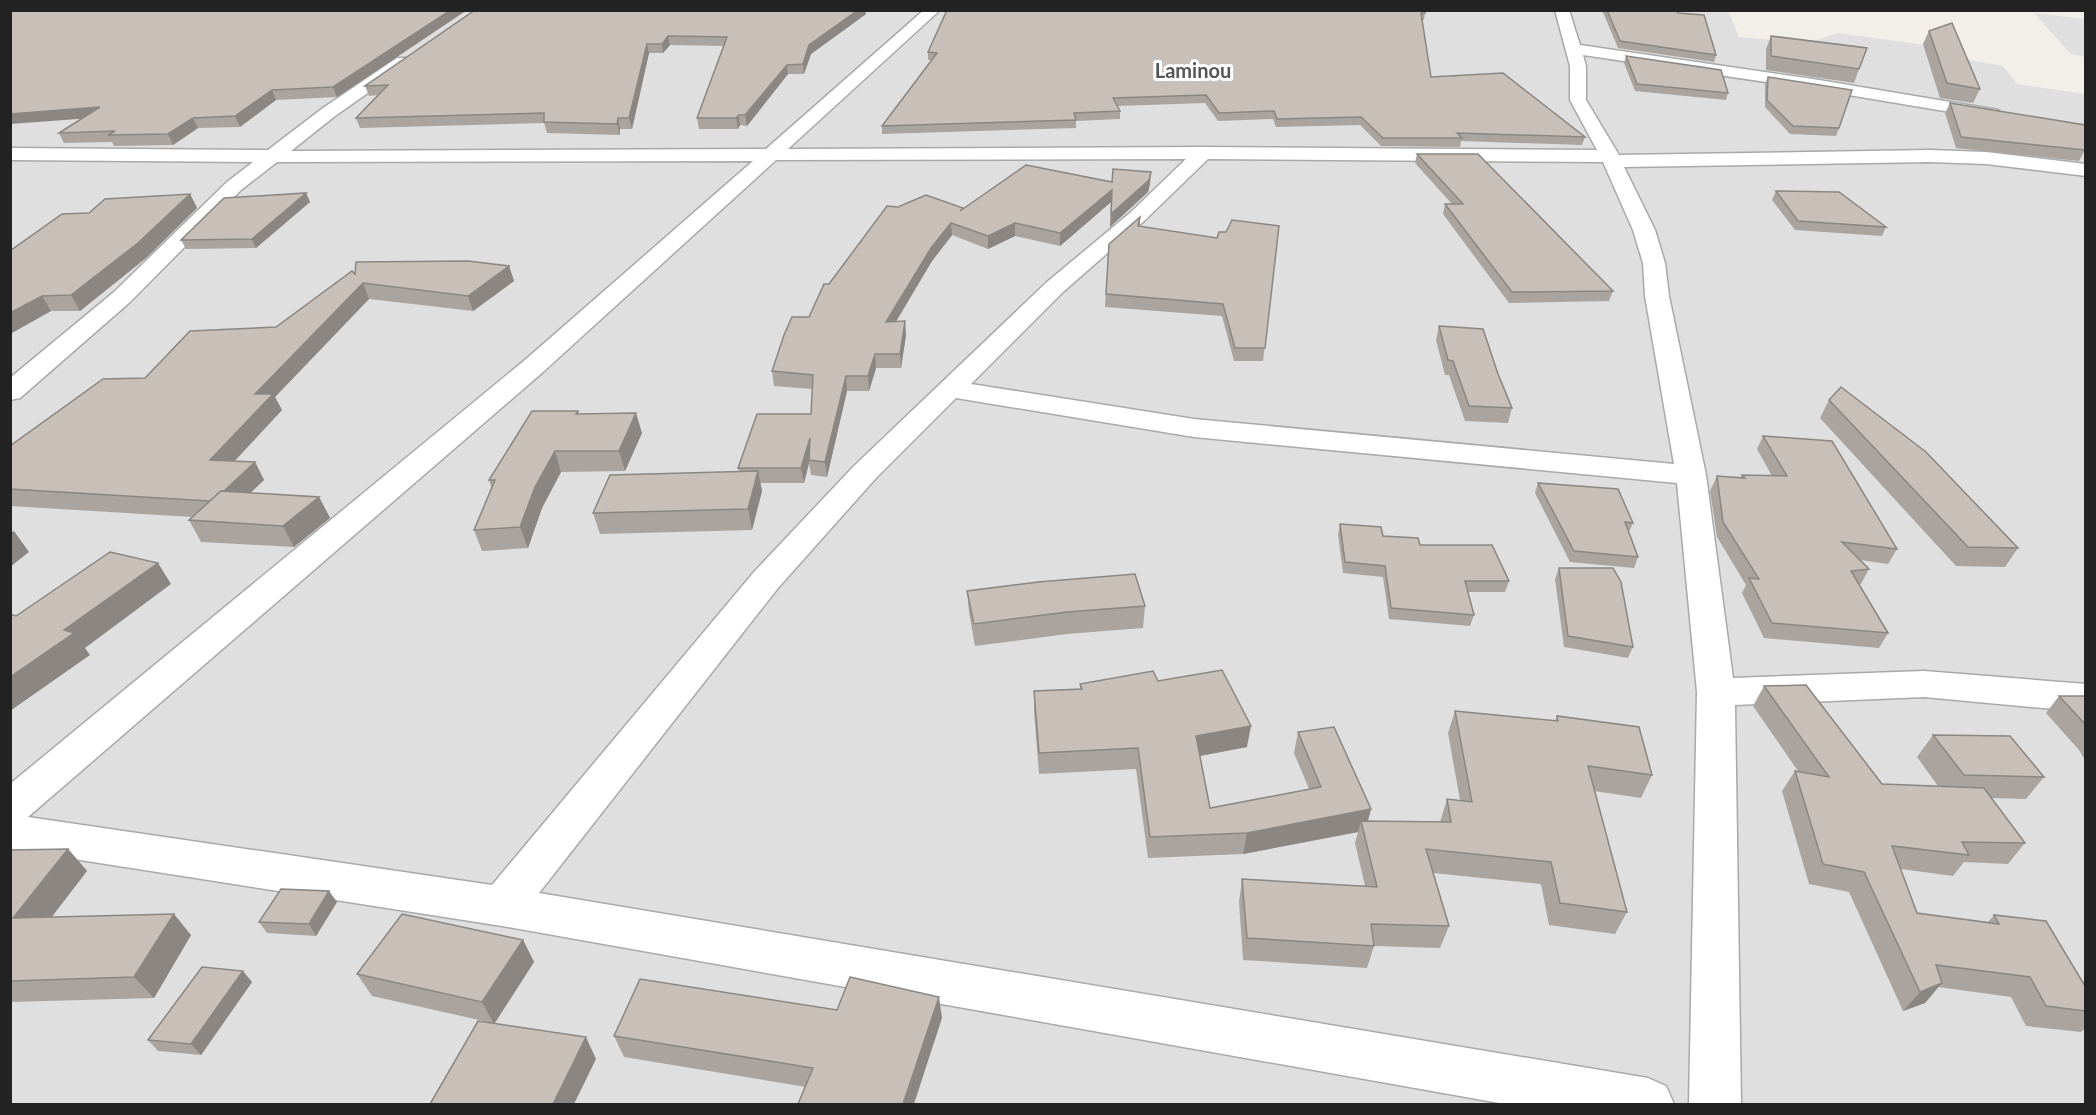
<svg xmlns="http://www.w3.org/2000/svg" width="2096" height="1115" font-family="Lato,sans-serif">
	<rect width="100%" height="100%" fill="#f2efe9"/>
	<g fill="#e0dfdf">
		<polygon points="1728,10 1739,37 1809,43 1838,33 1940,47 1942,55 2003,66 2017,84 2085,94 2085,1104 11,1104 10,11"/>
		<polygon points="2034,13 2085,19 2085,57 2071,54"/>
	</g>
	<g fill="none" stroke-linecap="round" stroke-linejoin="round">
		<defs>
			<path id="minor" d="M924,10h16l-152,139 415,-2 394,3 -27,-50v-34l-15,-56h14l11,35 233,34 179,30 6,1 3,4 -3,4 -6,1 -179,-30 -230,-34 3,11v34l33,55 311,-5 56,2 100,12v12l-100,-12 -56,-2 -306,5 31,63 10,33 4,33 37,179 27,203 191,-7 162,13v28l-162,-15 -189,8 6,399h-52l8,-412 -20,-209 -483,-46 -238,-39 -80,80 -98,110 -239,305 1109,185 18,8 8,18h-169l-1003,-178 -492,-77v-65l515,-424 228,-199 -476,1 -36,28 -111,112 -110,96 -10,2v-22l104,-86 113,-110 26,-20 -243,-2v-12l258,2 55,-42 74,-50h12l2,3 -2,3 -74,52 -44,35 475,-2zM1186,159l-56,54 -83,69 -193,184 -100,106 -262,313 -464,-68 515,-445 233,-212zM1208,159l395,3 30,68 10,33 2,33 29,168 -480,-45 -223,-35 92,-92 81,-71z"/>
		</defs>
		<use href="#minor" stroke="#a9a9a9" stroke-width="3"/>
		<use href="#minor" fill="#fff" fill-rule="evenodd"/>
	</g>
	<g fill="#aba49e">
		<polygon points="467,10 337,97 276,100 240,127 198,128 173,145 114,146 112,142 64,143 59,133 81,119"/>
		<polygon points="475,10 866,14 811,54 804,74 788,74 747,126 740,125 738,129 699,129 697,118 724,46 670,45 663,53 649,53 632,129 620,129 620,135 547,133 544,123 360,128 356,118 378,95 369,96 365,86"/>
		<polygon points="947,10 1425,13 1424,20 1422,20 1431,77 1585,137 1582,145 1461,141 1460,147 1381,146 1360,125 1276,127 1273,119 1218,121 1205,103 1117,106 1120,111 1120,119 1076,121 1076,128 882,134 882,126 932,60 928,60 928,52"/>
		<polygon points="1602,10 1677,10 1678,13 1716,55 1714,62 1618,48"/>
		<polygon points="1929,31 1980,89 1973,103 1940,98 1923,44"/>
		<polygon points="1771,36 1859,69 1854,83 1766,70 1766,49"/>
		<polygon points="1626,56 1728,93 1726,100 1635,91 1624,63"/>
		<polygon points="1768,77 1839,128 1836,136 1790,134 1765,107 1765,84"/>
		<polygon points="1950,103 2085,150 2079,161 1956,148 1945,113"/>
		<polygon points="1417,154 1613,291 1609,301 1509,303 1443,214 1445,204 1452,204 1415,163"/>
		<polygon points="1112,182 1150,184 1148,192 1110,227 1111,202 1060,246 1015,236 988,249 952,235 932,261 896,322 905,321 906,335 901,368 876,368 869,391 847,391 827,477 811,475 809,463 804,483 760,483 762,491 752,530 600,534 593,513 739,471 738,468 811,414 812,389 774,386 772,371 809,317 898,207 963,208 963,209"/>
		<polygon points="1776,191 1886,227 1882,236 1795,230 1772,200"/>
		<polygon points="306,193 310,202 256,248 186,249 181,240"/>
		<polygon points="190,194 197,208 146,258 80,311 51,311 10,334 10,251 89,213"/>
		<polygon points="1140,217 1140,226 1217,238 1226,232 1279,226 1263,361 1234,361 1222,316 1105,307 1109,244"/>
		<polygon points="509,266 514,281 473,311 369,299 275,397 282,410 234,461 255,462 264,480 250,493 319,497 330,518 294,547 201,542 189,520 192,517 10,506 10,446 145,378 276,327 355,274"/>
		<polygon points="1439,326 1498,374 1512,408 1508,423 1465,421 1449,375 1445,375 1436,340"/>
		<polygon points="1829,400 2018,548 2005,567 1956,566 1820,418"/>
		<polygon points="578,411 579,414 642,433 625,471 561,472 542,508 528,548 482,551 474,530 492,489 489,480"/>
		<polygon points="1763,436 1897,549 1888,564 1860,560 1869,569 1861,584 1859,584 1888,633 1879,648 1764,638 1742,593 1746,585 1717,537 1710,491 1717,476 1741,478 1742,475 1772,476 1757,449"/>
		<polygon points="1538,483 1633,523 1629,532 1638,557 1634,568 1570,562 1535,493"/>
		<polygon points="1340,524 1383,536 1420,545 1509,581 1505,592 1468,592 1474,615 1470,626 1389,619 1383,577 1343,573 1338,534"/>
		<polygon points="1559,568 1633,647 1628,658 1564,647 1555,579"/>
		<polygon points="967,591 1145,606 1143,628 1067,634 975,646 969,612"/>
		<polygon points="1158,681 1247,747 1200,756 1210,808 1309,789 1294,753 1298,732 1371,809 1368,821 1440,822 1447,799 1460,800 1448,733 1455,711 1555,721 1557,716 1652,775 1641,798 1594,791 1627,912 1615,934 1549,925 1541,884 1433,873 1449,926 1440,948 1374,946 1367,968 1243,960 1239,902 1242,879 1365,886 1355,843 1358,832 1243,854 1148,858 1136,769 1039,774 1034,712 1034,691 1080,689 1080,684"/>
		<polygon points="1764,686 1882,784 1938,786 1917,757 1933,735 2044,777 2026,799 1991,798 2025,843 2008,864 1964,862 1953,876 1901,869 1917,913 1988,922 1994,915 2085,986 2085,1028 2081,1032 2026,1026 2011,997 1938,987 1925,1003 1903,1011 1849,892 1809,884 1782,791 1795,771 1798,771 1753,706"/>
		<polygon points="2059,696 2085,696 2085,760 2079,750 2046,713"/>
		<polygon points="68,849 87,871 51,917 191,935 154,998 10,1002 10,850"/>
		<polygon points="337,902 316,936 267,933 259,922"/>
		<polygon points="523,940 534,962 495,1023 596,1059 488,1022 372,996 357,974"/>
		<polygon points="252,982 201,1055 158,1051 148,1040"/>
		<polygon points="837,1010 942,1018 806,1087 624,1057 614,1036"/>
	</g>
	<g fill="#8b8681">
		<polygon points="451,10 467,10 337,97 333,87"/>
		<polygon points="858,10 865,10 866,14 811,54 804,74 803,64 809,45"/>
		<polygon points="668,36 670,45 663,53 662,44"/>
		<polygon points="647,44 649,53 632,129 629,118"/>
		<polygon points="787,65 788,74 747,126 745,115"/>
		<polygon points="272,90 276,100 240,127 235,116"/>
		<polygon points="100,107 105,117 10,124 10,114"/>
		<polygon points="739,115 740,125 738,129 736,118"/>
		<polygon points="193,118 198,128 173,145 168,134"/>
		<polygon points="618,118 620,129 620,135 617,124"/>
		<polygon points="1151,172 1150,184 1148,192 1110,227 1111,214"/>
		<polygon points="1112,190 1111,202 1060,246 1060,233"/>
		<polygon points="306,193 310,202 256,248 252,239"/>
		<polygon points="190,194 197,208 146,258 80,311 71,295"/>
		<polygon points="951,223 952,235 932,261 887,336 886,322 931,248"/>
		<polygon points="1015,223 1015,236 988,249 988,236"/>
		<polygon points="509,266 514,281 473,311 468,296"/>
		<polygon points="363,283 369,299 275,397 282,410 220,477 210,460 255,394"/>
		<polygon points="42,296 51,311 10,334 10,313"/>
		<polygon points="905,321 906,335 901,368 900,354"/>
		<polygon points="875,354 876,368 869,391 868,376"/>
		<polygon points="846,376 847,391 827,477 825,462"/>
		<polygon points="636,413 642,433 625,471 619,451"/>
		<polygon points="810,438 809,463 804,483 801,468"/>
		<polygon points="555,451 561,472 542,508 528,548 520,527 535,487"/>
		<polygon points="255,462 264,480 223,519 213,501"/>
		<polygon points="758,471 762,491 752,530 748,509"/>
		<polygon points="319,497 330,518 294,547 283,526"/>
		<polygon points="14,531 29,552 10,567 10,533"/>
		<polygon points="158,563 171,584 85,648 90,655 10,711 10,677 64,630"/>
		<polygon points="1251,726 1247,747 1194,757 1196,736"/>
		<polygon points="1371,809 1365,830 1361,821 1358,832 1243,854 1247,833"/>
		<polygon points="68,849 87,871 34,940 13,918"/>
		<polygon points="329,891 337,902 316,936 309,924"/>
		<polygon points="174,914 191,935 154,998 134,977"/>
		<polygon points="523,940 534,962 494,1024 482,1002"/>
		<polygon points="243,971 252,982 201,1055 191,1044"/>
		<polygon points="1942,983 1925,1003 1903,1011 1920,992"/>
		<polygon points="939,997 942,1018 914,1104 903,1104"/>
		<polygon points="586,1037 596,1059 574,1104 553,1104"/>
	</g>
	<g fill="#c7bfb8" stroke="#8b8681" stroke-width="1.5">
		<polygon points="10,10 451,10 333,87 272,90 235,116 193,118 168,134 108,135 115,131 59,133 100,107 10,114"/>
		<polygon points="475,10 858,10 809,45 803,64 787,65 745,115 739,115 736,118 697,118 727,37 668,36 662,44 647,44 629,118 618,118 617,124 544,122 544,113 356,118 388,85 365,86"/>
		<polygon points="947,10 1425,10 1425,13 1421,13 1431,77 1503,73 1585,137 1457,133 1462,138 1383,138 1361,117 1277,119 1274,111 1219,113 1206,95 1113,98 1120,111 1074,113 1076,120 882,126 937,53 928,52"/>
		<polygon points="1607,10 1677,10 1678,13 1704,15 1716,55 1620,41"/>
		<polygon points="1952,23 1980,89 1947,83 1929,31"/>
		<polygon points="1771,36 1867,48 1859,69 1771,56"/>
		<polygon points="1626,56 1721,70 1728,93 1637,84"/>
		<polygon points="1768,77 1852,90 1839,128 1793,126 1767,100"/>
		<polygon points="1950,103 2085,125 2085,150 1961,137"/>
		<polygon points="1417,154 1478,154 1613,291 1512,292 1445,204 1463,204"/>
		<polygon points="1026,165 1112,182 1113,169 1151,172 1149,180 1111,214 1112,190 1060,233 1015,223 988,236 951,223 931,248 886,322 905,321 900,354 875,354 868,376 846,376 825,462 809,460 810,438 801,468 738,468 757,414 811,414 813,375 772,371 784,335 792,317 809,317 824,284 829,284 887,206 898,207 926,195 963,208 960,211"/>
		<polygon points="1776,191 1839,192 1886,227 1798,221"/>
		<polygon points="306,193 252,239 181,240 224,198"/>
		<polygon points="190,194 138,243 71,295 42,296 10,313 10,251 62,214 89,213 105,199"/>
		<polygon points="1140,217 1138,226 1217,238 1219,232 1226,232 1232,220 1279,226 1265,348 1235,348 1223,304 1106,294 1109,244"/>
		<polygon points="468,261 509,266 468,296 363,283 255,394 273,394 210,460 255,462 224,491 221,491 210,501 10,489 10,446 103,379 145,378 190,331 276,327 352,271 355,274 356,262"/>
		<polygon points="1439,326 1483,329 1498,374 1512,408 1469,406 1453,361 1448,360"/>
		<polygon points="1841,387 1926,452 2018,548 1968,547 1829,400"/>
		<polygon points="532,411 578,411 576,414 636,413 619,451 555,451 535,487 520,527 474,530 495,480 489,480"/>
		<polygon points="1763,436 1832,441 1897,549 1842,542 1869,569 1851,571 1888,633 1772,623 1749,578 1759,579 1723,522 1717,476 1745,478 1742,475 1787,476"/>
		<polygon points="758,471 748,509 593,513 610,475"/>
		<polygon points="1538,483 1618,489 1633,523 1625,522 1638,557 1574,551"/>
		<polygon points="221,491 319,497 283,526 189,520"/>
		<polygon points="1340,524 1381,527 1383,536 1418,538 1420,545 1492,545 1509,581 1465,581 1474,615 1391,608 1385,566 1345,562"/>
		<polygon points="110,552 158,563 64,630 74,633 10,677 10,614 16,616"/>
		<polygon points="1559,568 1613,568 1621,582 1633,647 1568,636"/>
		<polygon points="1135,574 1145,606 1067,612 974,624 967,591 1038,582"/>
		<polygon points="1222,670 1251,726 1196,736 1210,808 1321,787 1298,732 1334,727 1371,809 1247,833 1150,837 1138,748 1039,753 1034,691 1082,689 1080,684 1153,671 1158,681"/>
		<polygon points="1806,685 1882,784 1984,788 2025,843 1962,842 1969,855 1892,846 1917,913 1999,924 1994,915 2046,921 2085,986 2085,1011 2046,1006 2030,977 1936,965 1942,983 1920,992 1864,872 1823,864 1795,771 1829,777 1764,686"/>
		<polygon points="2059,696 2085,696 2085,724"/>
		<polygon points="1455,711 1558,721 1557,716 1639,727 1652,775 1588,766 1627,912 1560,903 1551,862 1426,849 1449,926 1371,924 1374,946 1247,938 1242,879 1377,887 1361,821 1451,822 1447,799 1472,802"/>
		<polygon points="1933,735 2010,736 2044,777 1964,775"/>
		<polygon points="68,849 13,918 174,914 134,977 10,981 10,850"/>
		<polygon points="281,889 329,891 309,924 259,922"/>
		<polygon points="402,914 523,940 482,1002 357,974"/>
		<polygon points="202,967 243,971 191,1044 148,1040"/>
		<polygon points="850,977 939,997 903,1104 798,1104 813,1068 614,1036 640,979 837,1010"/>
		<polygon points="478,1021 586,1037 553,1104 430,1104"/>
	</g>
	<g text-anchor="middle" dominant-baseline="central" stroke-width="6" stroke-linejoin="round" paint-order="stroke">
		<g font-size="20" font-weight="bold" fill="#555" stroke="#fff">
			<text x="1193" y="70">Laminou</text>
		</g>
	</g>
	<rect width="2096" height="1115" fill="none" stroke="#222222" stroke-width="24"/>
</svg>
